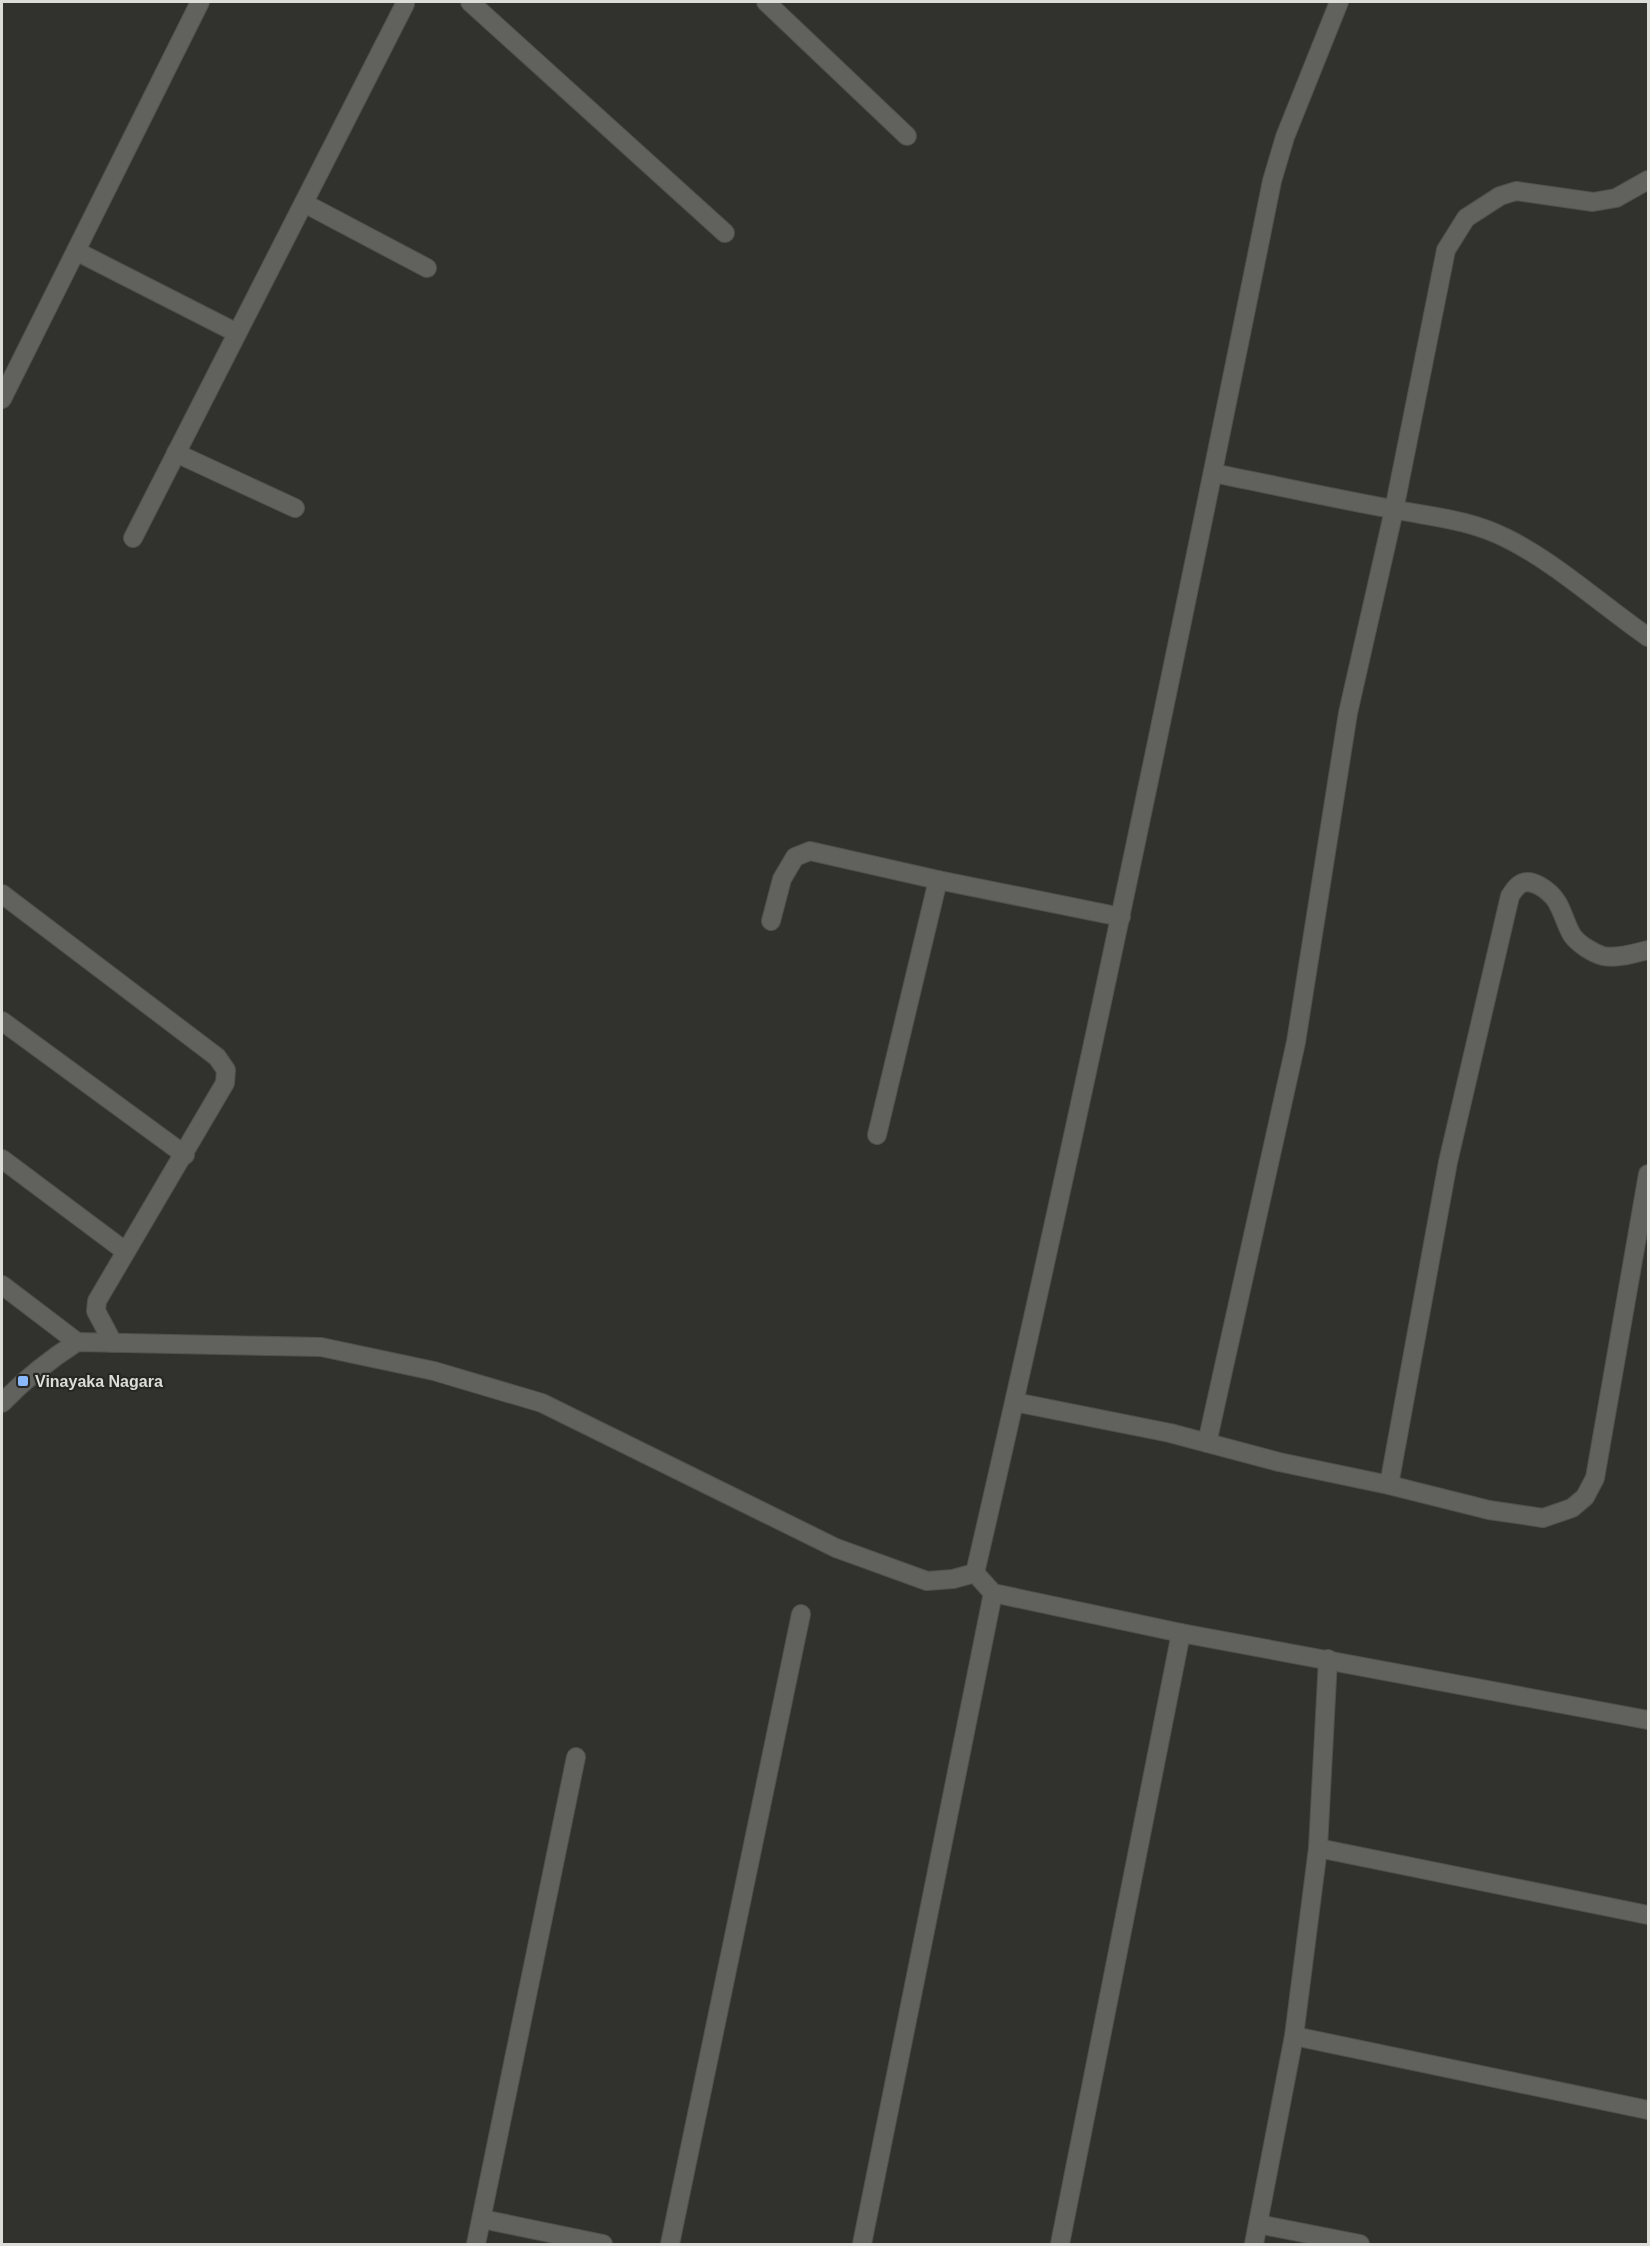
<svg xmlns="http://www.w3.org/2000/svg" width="1650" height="2246" font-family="Helvetica,sans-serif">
	<rect width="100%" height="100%" fill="#31322d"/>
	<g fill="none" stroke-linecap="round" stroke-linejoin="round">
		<defs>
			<polyline id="lane" points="877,1135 938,880"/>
			<g id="street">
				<polyline points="470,2 725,233"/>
				<polyline points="766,2 907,136"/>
				<polyline points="304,203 427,268"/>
				<polyline points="76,251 237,333"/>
				<polyline points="2,399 200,2"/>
				<polyline points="176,453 295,508"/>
				<path d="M1213,473c60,12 119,25 179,36 40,8 76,10 114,29 49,24 97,68 142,99"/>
				<polyline points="133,538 405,4"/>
				<polyline points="2,894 217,1057 226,1070 225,1083 97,1301 96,1311 113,1343"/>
				<polyline points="771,921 782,879 795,857 810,851 938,880 1121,917"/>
				<polyline points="2,1021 185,1155"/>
				<polyline points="2,1159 125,1251"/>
				<polyline points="2,1285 77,1342"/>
				<polyline points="1015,1402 1170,1433 1279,1462 1389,1485 1489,1510 1543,1518 1572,1508 1585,1497 1595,1478 1648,1174"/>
				<polyline points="1207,1443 1296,1042 1348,713 1394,510 1446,250 1466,218 1500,196 1516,191 1593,202 1616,198 1648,180"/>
				<path d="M1389,1485l59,-323 62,-266c2,-3 5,-8 9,-11 12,-9 31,6 38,17 6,10 9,23 15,33 6,9 21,18 31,21 14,3 32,-3 45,-6"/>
				<polyline points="975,1573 993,1593 1181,1633 1648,1720"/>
				<polyline points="1318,1848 1648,1915"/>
				<polyline points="1294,2036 1648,2110"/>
				<polyline points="482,2219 603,2244"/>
				<polyline points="1258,2224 1360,2244"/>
				<polyline points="476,2244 576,1757"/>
				<polyline points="670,2244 801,1614"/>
				<polyline points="862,2244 993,1593"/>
				<polyline points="1060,2244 1181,1633"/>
				<polyline points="1254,2244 1294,2036 1318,1848 1328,1659"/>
			</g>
			<path id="secondary" d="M2,1403c23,-24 47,-43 75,-61l244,5 113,24 108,32 294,145 91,33 26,-2 22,-6c107,-462 203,-927 297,-1392l13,-44 54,-135"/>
		</defs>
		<use href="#lane" stroke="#50504c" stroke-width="20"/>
		<use href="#street" stroke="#50504c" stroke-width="20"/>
		<use href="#secondary" stroke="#50504c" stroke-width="20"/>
		<use href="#lane" stroke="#61625d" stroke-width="18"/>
		<use href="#street" stroke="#61625d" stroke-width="18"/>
		<use href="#secondary" stroke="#61625d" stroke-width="18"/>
	</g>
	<rect fill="#8bbafc" stroke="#272823" stroke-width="2" x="17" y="1375" width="12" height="12" rx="3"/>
	<g text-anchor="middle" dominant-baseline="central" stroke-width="4.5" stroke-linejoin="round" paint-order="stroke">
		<g font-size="16" font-weight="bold" fill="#dcdcd9" stroke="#272823" text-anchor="start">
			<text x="35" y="1381">Vinayaka Nagara</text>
		</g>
	</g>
	<rect width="1650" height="2246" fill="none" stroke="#dcdcd9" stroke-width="6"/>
</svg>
